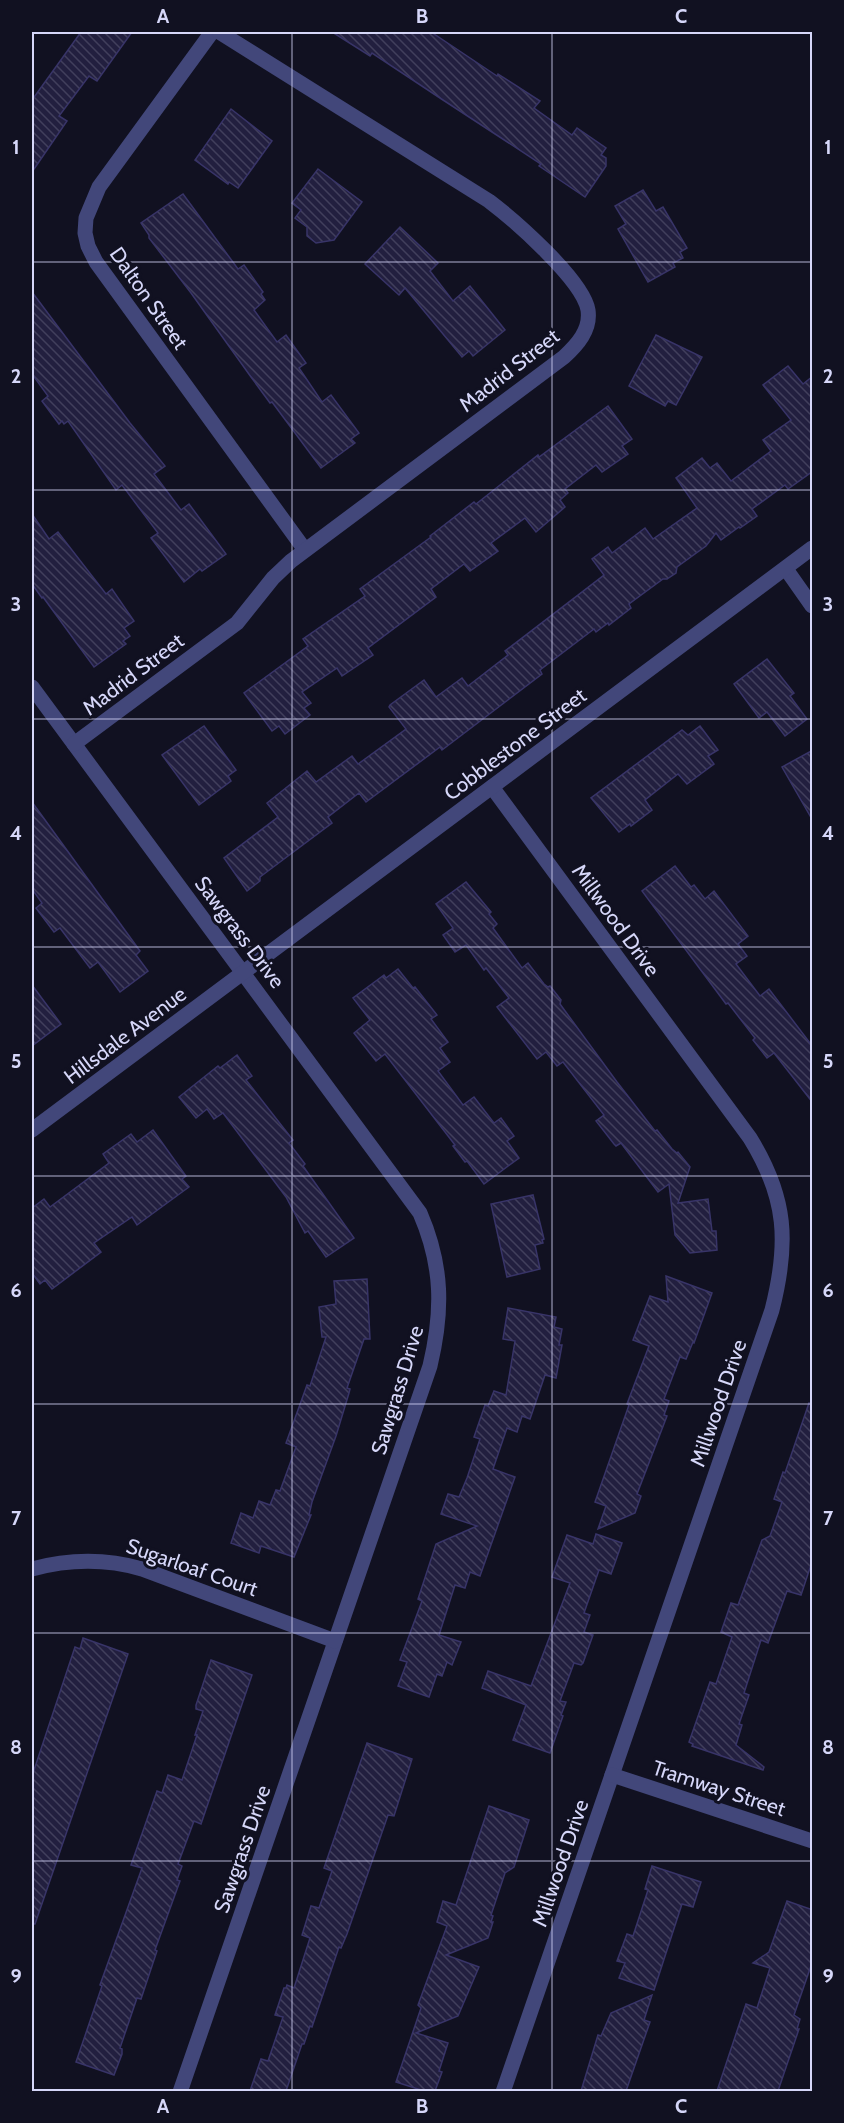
<svg xmlns="http://www.w3.org/2000/svg" width="844" height="2123" font-family="Cabin,sans-serif">
	<defs>
		<pattern id="building-back-hatch" width="6" height="6" patternUnits="userSpaceOnUse" patternTransform="scale(1.5)"><rect width="6" height="6" fill="#221f3f"/><path d="M-1 5l2 2M0 0l6 6M5-1l2 2" fill="none" stroke="#413f5c"/></pattern>
	</defs>
	<rect width="100%" height="100%" fill="#111121"/>
	<g fill="url(#building-back-hatch)" stroke="#383468" stroke-width="1.5">
		<polygon points="81,32 132,32 97,81 89,76 59,116 67,121 32,172 32,100"/>
		<polygon points="332,32 431,32 497,76 498,74 540,101 534,108 572,135 577,128 606,148 601,155 606,158 606,166 585,197 539,166 541,164 443,100 372,53 370,56"/>
		<polygon points="231,109 272,141 238,188 229,182 228,184 195,160"/>
		<polygon points="318,169 362,202 334,240 316,243 307,236 307,227 295,218 301,210 292,203"/>
		<polygon points="643,190 656,211 663,207 687,248 680,252 683,258 673,263 675,267 648,282 618,229 626,224 615,206"/>
		<polygon points="183,194 238,269 244,265 263,292 261,294 265,300 254,310 277,342 286,335 306,363 299,368 322,402 331,395 359,433 351,439 355,443 321,468 272,402 270,403 251,377 191,293 149,238 149,235 141,223"/>
		<polygon points="400,227 438,263 430,271 453,301 470,286 505,330 473,356 469,351 462,357 405,288 399,295 365,264"/>
		<polygon points="32,292 130,423 165,466 154,474 181,510 189,504 226,554 202,571 200,569 184,582 151,538 158,533 122,485 116,490 68,421 64,424 62,421 59,424 42,401 48,396 32,374"/>
		<polygon points="656,335 702,357 676,405 668,401 665,406 629,386"/>
		<polygon points="788,366 803,384 813,376 813,471 788,489 785,485 752,509 757,516 740,528 739,527 721,540 716,533 706,546 677,567 676,573 667,579 663,579 629,604 631,608 609,625 608,623 596,632 594,629 540,670 542,674 442,750 440,747 366,802 359,793 328,817 332,823 260,877 260,881 247,891 224,858 278,817 267,803 307,771 316,782 352,756 358,764 406,729 389,707 390,705 424,680 436,697 462,678 468,686 508,655 505,651 604,575 592,559 608,547 612,553 645,528 653,539 697,508 676,478 702,458 710,468 717,463 731,481 771,451 763,440 791,420 763,385"/>
		<polygon points="608,406 632,439 622,446 628,454 602,472 596,465 565,489 568,493 560,500 565,507 536,532 525,518 491,543 498,551 470,571 464,564 431,589 436,597 368,648 373,655 342,676 337,668 302,692 311,703 304,708 310,715 285,734 279,726 272,731 244,693 308,646 303,639 365,596 360,589 431,537 430,536 474,502 476,504 538,455 539,457"/>
		<polygon points="32,514 49,539 58,532 106,594 112,589 134,621 124,628 130,636 123,641 126,644 94,667 43,597 42,598 32,584"/>
		<polygon points="767,659 794,693 790,696 807,719 785,736 767,712 759,718 734,684"/>
		<polygon points="204,726 236,770 228,776 231,781 199,805 162,755"/>
		<polygon points="700,726 718,750 708,756 714,764 687,784 678,774 645,800 652,810 631,826 630,824 619,832 591,798 682,730 688,735"/>
		<polygon points="813,750 813,821 782,767"/>
		<polygon points="32,802 140,951 136,955 148,971 120,992 98,962 90,968 60,928 54,932 36,908 42,903 32,889"/>
		<polygon points="675,866 691,887 694,885 705,899 714,891 748,936 738,944 747,956 736,964 760,996 769,989 813,1047 813,1103 774,1053 767,1058 753,1040 755,1038 728,1003 726,1004 642,891"/>
		<polygon points="466,882 491,912 489,914 497,924 493,928 522,968 528,963 544,984 548,987 550,986 561,1000 560,1004 617,1082 655,1131 657,1130 672,1149 677,1153 678,1152 690,1167 678,1203 708,1199 712,1231 716,1231 717,1250 690,1253 675,1235 669,1184 658,1192 621,1143 616,1146 614,1144 596,1121 604,1115 563,1062 557,1066 546,1052 537,1059 497,1007 509,998 486,968 484,970 466,945 455,952 443,935 453,928 436,904"/>
		<polygon points="398,969 413,988 415,987 437,1015 431,1019 448,1042 440,1048 450,1062 438,1071 463,1105 474,1097 494,1123 501,1118 514,1136 507,1141 519,1158 484,1184 467,1161 465,1162 453,1146 455,1145 385,1054 376,1061 354,1033 370,1020 353,998 384,975 386,978"/>
		<polygon points="32,985 61,1024 32,1046"/>
		<polygon points="237,1055 252,1076 246,1080 293,1140 289,1143 305,1164 303,1166 354,1238 326,1257 308,1231 305,1233 286,1197 223,1113 214,1119 207,1109 196,1118 179,1097 218,1066 220,1068"/>
		<polygon points="153,1130 186,1176 182,1179 189,1187 137,1225 132,1217 94,1243 101,1252 52,1289 45,1280 40,1284 32,1273 32,1208 44,1199 50,1207 109,1163 103,1154 131,1134 137,1142"/>
		<polygon points="533,1195 544,1239 542,1240 543,1243 535,1245 540,1269 507,1277 491,1204"/>
		<polygon points="666,1276 712,1293 694,1343 693,1342 686,1359 680,1357 664,1399 669,1401 664,1415 667,1416 637,1494 641,1496 635,1513 598,1529 606,1506 595,1502 629,1405 627,1404 649,1346 633,1340 650,1296 668,1302"/>
		<polygon points="367,1279 370,1339 364,1339 347,1388 350,1389 349,1393 336,1436 312,1502 309,1515 311,1515 294,1557 261,1546 259,1553 231,1543 241,1513 253,1518 259,1501 270,1505 276,1490 280,1491 296,1447 286,1443 307,1385 310,1386 326,1337 322,1337 319,1307 336,1304 334,1281"/>
		<polygon points="508,1308 556,1317 554,1327 562,1329 559,1345 562,1345 556,1378 545,1375 530,1419 522,1416 517,1432 507,1428 493,1469 515,1477 480,1576 470,1572 465,1588 455,1585 439,1635 461,1642 452,1665 447,1662 442,1676 437,1674 429,1697 398,1686 407,1662 400,1660 422,1601 418,1599 436,1544 477,1526 441,1514 448,1494 459,1497 467,1478 480,1439 474,1437 485,1405 488,1406 494,1391 506,1395 515,1341 503,1339"/>
		<polygon points="809,1403 813,1404 812,1562 801,1595 787,1591 768,1643 761,1640 744,1693 749,1695 739,1724 742,1725 736,1745 764,1767 763,1770 692,1746 693,1744 689,1742 710,1682 716,1684 732,1637 721,1632 731,1603 738,1605 762,1540 770,1536 782,1502 774,1499 783,1472 785,1473"/>
		<polygon points="596,1534 622,1543 611,1574 599,1570 584,1613 590,1615 584,1632 593,1635 583,1663 581,1665 574,1663 560,1701 566,1702 561,1715 563,1716 550,1753 513,1740 526,1705 482,1688 488,1671 531,1686 570,1583 552,1577 567,1535 593,1544"/>
		<polygon points="83,1638 128,1654 35,1924 32,1924 32,1776 75,1647 80,1649"/>
		<polygon points="211,1660 252,1675 201,1824 194,1821 178,1864 182,1866 177,1880 180,1881 155,1950 157,1951 141,1999 137,1998 120,2048 122,2049 122,2054 114,2075 76,2062 102,1986 100,1985 142,1868 131,1865 157,1791 162,1793 168,1775 182,1780 197,1735 195,1735 203,1711 196,1709 196,1705"/>
		<polygon points="367,1743 412,1759 394,1816 388,1815 347,1934 341,1948 339,1947 312,2027 310,2026 304,2044 302,2044 286,2091 250,2091 261,2059 268,2061 283,2017 275,2015 284,1988 286,1988 287,1985 294,1988 310,1938 302,1935 311,1906 319,1908 332,1871 324,1868"/>
		<polygon points="489,1806 529,1820 514,1867 505,1873 491,1915 493,1916 491,1922 493,1922 488,1938 446,1955 479,1967 458,2016 416,2033 448,2043 439,2071 442,2072 435,2091 424,2091 396,2082 421,2008 418,2005 447,1926 437,1922 443,1901 456,1905"/>
		<polygon points="652,1866 701,1882 693,1907 682,1904 654,1990 619,1978 625,1963 617,1961 627,1934 633,1936 648,1890 645,1889"/>
		<polygon points="787,1901 813,1910 813,1960 794,2015 800,2019 797,2029 799,2029 778,2091 717,2091 746,2004 757,2008 770,1968 753,1963 769,1952"/>
		<polygon points="652,1995 644,2020 650,2022 626,2091 581,2091 598,2035 601,2036 611,2013"/>
	</g>
	<g fill="none" stroke-linecap="round" stroke-linejoin="round">
		<g stroke="#42477a" stroke-width="15">
			<polyline points="212,32 99,187 86,218 85,233 88,246 96,262 305,550"/>
			<polyline points="786,569 812,606"/>
			<path d="M32,687l388,526c23,53 23,98 10,153l-250,726"/>
			<path d="M74,744l163,-121 36,-45 18,-17 273,-204c13,-12 27,-27 24,-47 -5,-30 -74,-90 -99,-109l-270,-169"/>
			<path d="M492,787l258,351c37,60 39,105 22,172l-269,782"/>
			<polyline points="32,1130 812,548"/>
			<path d="M32,1569c37,-10 72,-11 110,0l193,72"/>
			<polyline points="612,1775 812,1841"/>
		</g>
	</g>
	<path fill="none" stroke="#d6d7f9" stroke-width="1.5" stroke-opacity="0.55" d="M292,32v2060M552,32v2060M32,262h780M32,490h780M32,719h780M32,947h780M32,1176h780M32,1404h780M32,1633h780M32,1861h780"/>
	<g text-anchor="middle" dominant-baseline="central" stroke-width="6" stroke-linejoin="round" paint-order="stroke">
		<g font-size="21" fill="#d6d7f9" stroke="#111121">
			<text transform="translate(149 298) rotate(55)">Dalton Street</text>
			<text transform="translate(509 370) rotate(-38)">Madrid Street</text>
			<text transform="translate(133 674) rotate(-37)">Madrid Street</text>
			<text transform="translate(515 744) rotate(-37)">Cobblestone Street</text>
			<text transform="translate(616 920) rotate(54)">Millwood Drive</text>
			<text transform="translate(240 932) rotate(53)">Sawgrass Drive</text>
			<text transform="translate(125 1035) rotate(-37)">Hillsdale Avenue</text>
			<text transform="translate(397 1390) rotate(-73)">Sawgrass Drive</text>
			<text transform="translate(718 1403) rotate(-71)">Millwood Drive</text>
			<text transform="translate(192 1567) rotate(19)">Sugarloaf Court</text>
			<text transform="translate(719 1788) rotate(18)">Tramway Street</text>
			<text transform="translate(242 1849) rotate(-71)">Sawgrass Drive</text>
			<text transform="translate(560 1863) rotate(-71)">Millwood Drive</text>
		</g>
	</g>
	<rect width="844" height="2123" fill="none" stroke="#111121" stroke-width="66"/>
	<rect x="33" y="33" width="778" height="2057" fill="none" stroke="#d6d7f9" stroke-width="2"/>
	<g font-size="20" text-anchor="middle" font-weight="bold" fill="#d6d7f9">
		<text x="163" y="23">A</text>
		<text x="422" y="23">B</text>
		<text x="681" y="23">C</text>
		<text x="16" y="154">1</text>
		<text x="828" y="154">1</text>
		<text x="16" y="383">2</text>
		<text x="828" y="383">2</text>
		<text x="16" y="611">3</text>
		<text x="828" y="611">3</text>
		<text x="16" y="840">4</text>
		<text x="828" y="840">4</text>
		<text x="16" y="1068">5</text>
		<text x="828" y="1068">5</text>
		<text x="16" y="1297">6</text>
		<text x="828" y="1297">6</text>
		<text x="16" y="1525">7</text>
		<text x="828" y="1525">7</text>
		<text x="16" y="1754">8</text>
		<text x="828" y="1754">8</text>
		<text x="16" y="1983">9</text>
		<text x="828" y="1983">9</text>
		<text x="163" y="2113">A</text>
		<text x="422" y="2113">B</text>
		<text x="681" y="2113">C</text>
	</g>
</svg>
